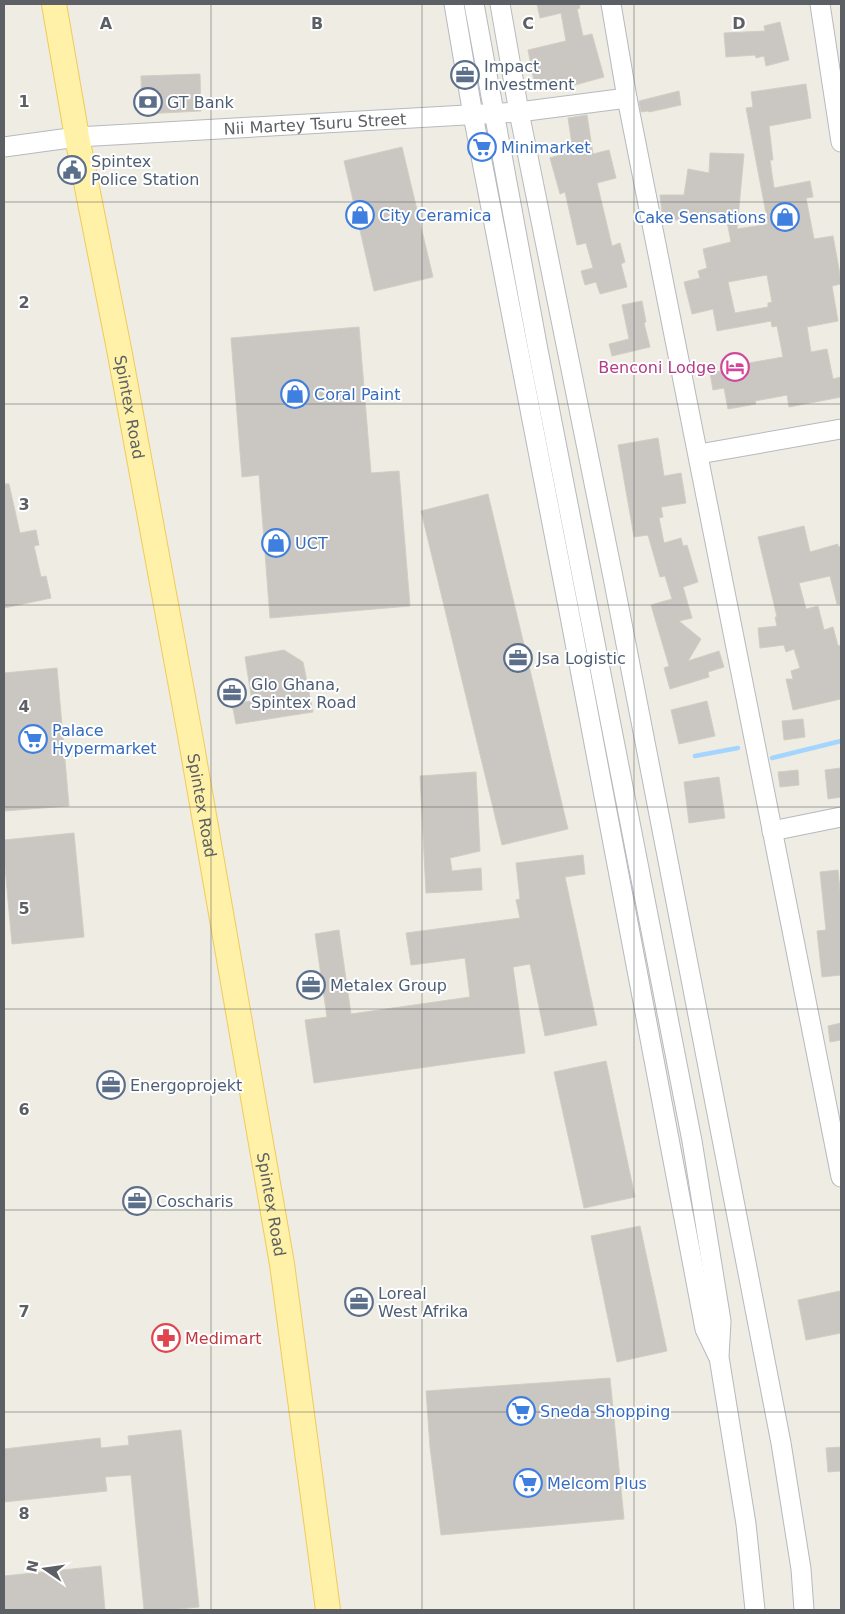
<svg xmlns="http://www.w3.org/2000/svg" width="845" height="1614" font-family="'DejaVu Sans',sans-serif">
	<rect width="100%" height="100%" fill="#eeece3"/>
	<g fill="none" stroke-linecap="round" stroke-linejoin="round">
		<g stroke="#a3d5ff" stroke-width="4.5">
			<polyline points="695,756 738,748"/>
			<polyline points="772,758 841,741"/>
		</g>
	</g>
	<g fill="#cac6c1" stroke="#d3cec2" fill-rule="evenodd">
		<polygon points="537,4 579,4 580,8 577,9 583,36 592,34 604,77 575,85 573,78 535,86 528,50 566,41 561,13 540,18"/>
		<polygon points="780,22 789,60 766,66 764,56 756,58 755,55 726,57 724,33 765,31 764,26"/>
		<polygon points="200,74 201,111 142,114 141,76"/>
		<path d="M806,84l5,34 -42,8 4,34h-3l4,28 36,-7 3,16 -7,1 8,41 19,-3 8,44v4l-9,2 6,35 -31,6 4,25 16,-3 6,30 8,-2v20l-52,10 -2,-12 -32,6 1,3 -28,5 -4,-21 -11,2 -3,-17 12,-2 -1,-3 62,-11 -6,-31 -5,1 -1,-6 -54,10 -4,-22 -21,5 -8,-32 16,-4 -2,-7 9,-3 -4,-19 28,-7 -5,-26 -26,-3 -1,9 -19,-2h-17l-3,-25h24l4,-26 21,4 1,-20 34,1 -7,75 31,-5 -22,-116 7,-1 -2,-15zM767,275l5,27 -4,1v4l-33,6 -7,-31z"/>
		<polygon points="679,91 681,105 649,112 648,111 641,112 639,101"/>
		<polygon points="587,115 593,154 609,150 616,178 597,183 612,246 620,243 625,262 621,264 627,287 600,294 596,282 585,285 581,271 593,268 586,243 577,245 565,192 560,194 550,158 573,151 568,118"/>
		<polygon points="402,147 433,277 374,291 344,161"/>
		<polygon points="642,301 646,322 644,323 650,347 612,356 609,344 629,339 622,305"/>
		<polygon points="359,327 371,473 399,471 410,606 270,618 259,475 242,477 231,338"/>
		<polygon points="658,438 664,476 681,473 686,503 661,507 663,517 659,518 664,543 681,538 683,546 687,545 698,582 683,587 692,618 679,621 701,639 688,661 719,651 724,667 708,672 709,677 670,689 664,668 669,666 651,605 672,599 665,576 660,577 648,535 634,537 618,445"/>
		<polygon points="4,484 9,484 20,533 36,530 39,545 34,546 41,577 46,576 51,598 4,608"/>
		<polygon points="488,494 568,829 502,845 421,511"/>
		<polygon points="804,526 810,552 838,544 838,547 841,546 841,604 837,604 830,576 799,583 806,609 818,606 824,630 833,627 838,646 841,645 841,699 793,710 786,679 793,679 791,671 800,668 794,649 786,652 784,645 760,648 758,628 777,626 775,617 777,617 758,537"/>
		<polygon points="284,650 303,662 313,712 236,724 232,704 252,701 245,657"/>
		<polygon points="57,668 69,806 4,811 4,673"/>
		<polygon points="707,701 715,736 679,744 671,710"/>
		<polygon points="803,719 805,737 784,740 782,721"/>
		<polygon points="841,768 841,797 828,799 825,770"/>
		<polygon points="798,770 799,785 780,787 778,772"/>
		<polygon points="476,772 480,851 450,858 452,871 481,868 482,890 426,893 420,776"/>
		<polygon points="719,777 725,818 689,823 684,782"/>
		<polygon points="74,833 84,937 12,944 4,856 4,840"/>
		<polygon points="583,855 585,874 565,877 597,1025 545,1036 530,964 513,967 525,1053 314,1083 305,1020 327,1017 315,934 339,930 351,1014 470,997 465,958 411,965 406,933 520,918 516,900 520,899 516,863"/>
		<polygon points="838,870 841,900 841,975 822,977 817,931 826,930 820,872"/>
		<polygon points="841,1023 841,1040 830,1042 828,1026"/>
		<polygon points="606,1061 635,1197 584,1208 554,1072"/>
		<polygon points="640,1226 667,1351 617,1362 591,1236"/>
		<polygon points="840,1291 841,1300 841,1333 806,1340 798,1300"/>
		<polygon points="610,1378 624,1519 441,1535 430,1447 426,1391"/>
		<polygon points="181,1430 199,1607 168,1610 144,1610 131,1475 105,1477 107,1491 4,1502 4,1449 100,1438 101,1448 129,1445 128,1436"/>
		<polygon points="841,1447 841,1471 828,1472 826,1448"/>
		<polygon points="101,1566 105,1610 4,1610 4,1576"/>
	</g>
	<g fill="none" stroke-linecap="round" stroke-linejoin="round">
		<defs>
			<g id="minor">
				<polyline points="454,4 473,115 569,611 705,1329 718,1356"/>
				<polyline points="474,4 538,350 692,1141 721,1321 719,1357 746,1524 755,1610"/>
				<polyline points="500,4 519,112 613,577 781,1443 801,1569 804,1610"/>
				<polyline points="611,4 627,98 841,1177"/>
				<polyline points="820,4 841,142"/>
				<path id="s1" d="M4,147l73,-10 442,-25 108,-14"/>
				<polyline points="699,454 841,429"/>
				<polyline points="772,831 841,817"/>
			</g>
			<g id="major">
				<path id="s2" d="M54,4l23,133 42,212 71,386 92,529 46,346"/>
			</g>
		</defs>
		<use href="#minor" stroke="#b6b9be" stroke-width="21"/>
		<use href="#major" stroke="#f2ca59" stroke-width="26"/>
		<use href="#minor" stroke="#fff" stroke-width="19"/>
		<use href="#major" stroke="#fff2a8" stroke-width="24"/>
	</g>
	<path fill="none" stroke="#5c5f64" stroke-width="1" stroke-opacity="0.55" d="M211,4v1606M422,4v1606M634,4v1606M4,202h837M4,404h837M4,605h837M4,807h837M4,1009h837M4,1210h837M4,1412h837"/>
	<defs>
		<symbol id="office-ring" viewBox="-11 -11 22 22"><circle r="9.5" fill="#fff" stroke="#5c6f8a" stroke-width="1.5"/><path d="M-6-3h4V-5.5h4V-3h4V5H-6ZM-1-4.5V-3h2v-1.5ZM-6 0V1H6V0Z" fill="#5c6f8a"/></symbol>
		<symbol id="bank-ring" viewBox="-11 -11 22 22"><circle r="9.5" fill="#fff" stroke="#5c6f8a" stroke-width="1.5"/><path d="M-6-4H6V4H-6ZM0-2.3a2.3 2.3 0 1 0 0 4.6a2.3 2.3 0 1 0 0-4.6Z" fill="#5c6f8a"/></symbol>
		<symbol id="supermarket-ring" viewBox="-11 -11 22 22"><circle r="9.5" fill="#fff" stroke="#3f7fe0" stroke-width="1.5"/><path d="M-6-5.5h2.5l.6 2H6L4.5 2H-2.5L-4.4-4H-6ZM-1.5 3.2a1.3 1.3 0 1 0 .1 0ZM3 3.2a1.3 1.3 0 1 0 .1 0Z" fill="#3f7fe0"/></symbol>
		<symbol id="civic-ring" viewBox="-11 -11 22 22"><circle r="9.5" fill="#fff" stroke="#5c6f8a" stroke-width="1.5"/><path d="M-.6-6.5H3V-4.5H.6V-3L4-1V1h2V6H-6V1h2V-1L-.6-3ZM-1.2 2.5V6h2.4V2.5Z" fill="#5c6f8a"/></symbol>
		<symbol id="shop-ring" viewBox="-11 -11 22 22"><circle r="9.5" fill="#fff" stroke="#3f7fe0" stroke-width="1.5"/><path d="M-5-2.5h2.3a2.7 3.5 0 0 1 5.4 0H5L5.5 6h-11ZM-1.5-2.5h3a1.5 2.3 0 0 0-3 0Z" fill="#3f7fe0"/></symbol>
		<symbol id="hotel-ring" viewBox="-11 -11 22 22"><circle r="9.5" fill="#fff" stroke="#d1479c" stroke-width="1.5"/><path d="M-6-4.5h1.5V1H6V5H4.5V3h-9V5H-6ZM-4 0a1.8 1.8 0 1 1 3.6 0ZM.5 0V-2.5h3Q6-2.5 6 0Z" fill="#d1479c"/></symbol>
		<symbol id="pharmacy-ring" viewBox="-11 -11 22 22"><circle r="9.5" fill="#fff" stroke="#e0444e" stroke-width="1.5"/><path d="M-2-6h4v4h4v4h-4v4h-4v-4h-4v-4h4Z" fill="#e0444e"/></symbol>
	</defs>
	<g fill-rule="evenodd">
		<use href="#office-ring" x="449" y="59" width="32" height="32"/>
		<use href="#bank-ring" x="132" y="86" width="32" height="32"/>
		<use href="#supermarket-ring" x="466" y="131" width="32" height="32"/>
		<use href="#civic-ring" x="56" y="154" width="32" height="32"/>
		<use href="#shop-ring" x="344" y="199" width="32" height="32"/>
		<use href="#shop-ring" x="769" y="201" width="32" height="32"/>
		<use href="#hotel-ring" x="719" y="351" width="32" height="32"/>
		<use href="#shop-ring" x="279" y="378" width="32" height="32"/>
		<use href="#shop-ring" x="260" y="527" width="32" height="32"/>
		<use href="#office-ring" x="502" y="642" width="32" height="32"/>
		<use href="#office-ring" x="216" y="677" width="32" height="32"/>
		<use href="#supermarket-ring" x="17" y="723" width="32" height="32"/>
		<use href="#office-ring" x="295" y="969" width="32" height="32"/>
		<use href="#office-ring" x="95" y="1069" width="32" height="32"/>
		<use href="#office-ring" x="121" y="1185" width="32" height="32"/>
		<use href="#office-ring" x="343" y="1286" width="32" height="32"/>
		<use href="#pharmacy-ring" x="150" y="1322" width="32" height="32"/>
		<use href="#supermarket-ring" x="505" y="1395" width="32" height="32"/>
		<use href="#supermarket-ring" x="512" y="1467" width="32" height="32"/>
	</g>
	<g text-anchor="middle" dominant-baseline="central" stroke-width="4" stroke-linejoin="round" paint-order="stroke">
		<g font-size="16" fill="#4e5e75" stroke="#fff" text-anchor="start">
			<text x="484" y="66">Impact<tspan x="484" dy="18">Investment</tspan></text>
			<text x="167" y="102">GT Bank</text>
			<text x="91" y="161">Spintex<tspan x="91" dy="18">Police Station</tspan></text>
			<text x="537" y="658">Jsa Logistic</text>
			<text x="251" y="684">Glo Ghana,<tspan x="251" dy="18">Spintex Road</tspan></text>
			<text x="330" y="985">Metalex Group</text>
			<text x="130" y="1085">Energoprojekt</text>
			<text x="156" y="1201">Coscharis</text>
			<text x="378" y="1293">Loreal<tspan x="378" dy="18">West Afrika</tspan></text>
		</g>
		<g font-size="16" fill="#5c5f64" stroke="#fff">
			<text stroke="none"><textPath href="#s1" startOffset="312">Nii Martey Tsuru Street</textPath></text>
			<text stroke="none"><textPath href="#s2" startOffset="410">Spintex Road</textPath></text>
			<text stroke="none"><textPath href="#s2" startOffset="815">Spintex Road</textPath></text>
			<text stroke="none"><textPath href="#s2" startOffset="1220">Spintex Road</textPath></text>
		</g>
		<g font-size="16" fill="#366cbe" stroke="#fff" text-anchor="start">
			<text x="501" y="147">Minimarket</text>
			<text x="379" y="215">City Ceramica</text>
			<text x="766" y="217" text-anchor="end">Cake Sensations</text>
			<text x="314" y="394">Coral Paint</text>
			<text x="295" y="543">UCT</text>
			<text x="52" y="730">Palace<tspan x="52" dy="18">Hypermarket</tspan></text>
			<text x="540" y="1411">Sneda Shopping</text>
			<text x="547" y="1483">Melcom Plus</text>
		</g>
		<g font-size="16" fill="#b23c85" stroke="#fff" text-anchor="end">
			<text x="716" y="367">Benconi Lodge</text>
		</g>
		<g font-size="16" fill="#be3a42" stroke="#fff" text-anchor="start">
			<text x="185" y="1338">Medimart</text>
		</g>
	</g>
	<g font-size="16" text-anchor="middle" font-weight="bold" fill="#5c5f64" stroke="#fff" stroke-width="4" stroke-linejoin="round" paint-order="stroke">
		<text x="106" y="29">A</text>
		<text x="317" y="29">B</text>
		<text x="528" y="29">C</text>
		<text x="739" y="29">D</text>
		<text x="24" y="107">1</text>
		<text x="24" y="308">2</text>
		<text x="24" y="510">3</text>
		<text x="24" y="712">4</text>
		<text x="24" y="914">5</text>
		<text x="24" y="1115">6</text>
		<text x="24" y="1317">7</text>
		<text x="24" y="1519">8</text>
	</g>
	<rect width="845" height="1614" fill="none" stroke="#5c5f64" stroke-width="10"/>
	<g transform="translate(45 1569) rotate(283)" stroke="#ffffff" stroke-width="4" paint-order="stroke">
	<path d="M0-4L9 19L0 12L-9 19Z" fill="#5c5f64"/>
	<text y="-8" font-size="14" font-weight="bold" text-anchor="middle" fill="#5c5f64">N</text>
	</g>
</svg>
